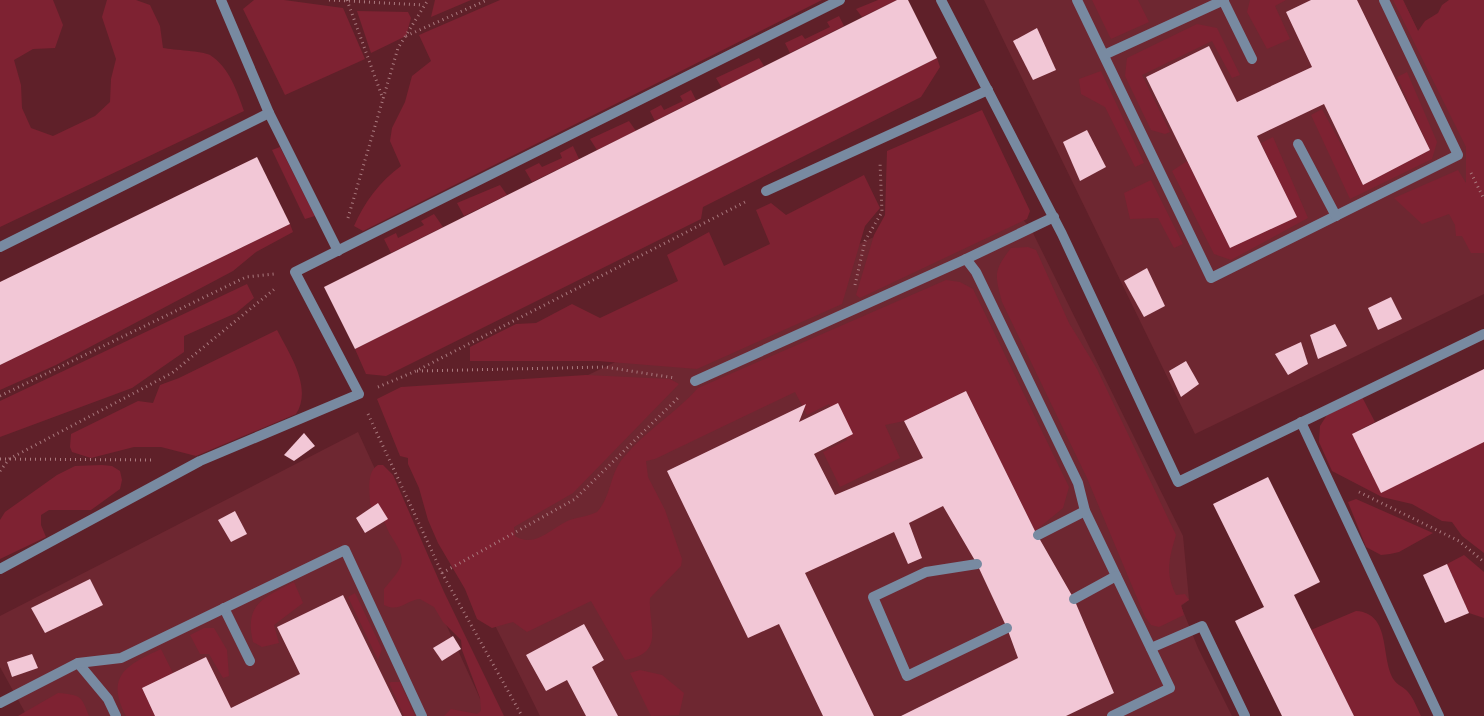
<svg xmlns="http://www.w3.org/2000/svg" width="1484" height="716" font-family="'Fira Sans',sans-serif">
	<rect width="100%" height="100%" fill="#5f2029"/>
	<g fill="#6e2731">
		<polygon points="984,0 1403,0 1484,167 1484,294 1195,434"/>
		<polygon points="1019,215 1031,229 1183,536 1189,600 1181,606 1198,648 1232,716 540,716 412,458 605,367 878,235"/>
		<polygon points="358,432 488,716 27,716 0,667 0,616"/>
	</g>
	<g fill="#7e2232">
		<path d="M0,0h53l10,25 -8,23 -22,1 -19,11 7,25 1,23 9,20 22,8 42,-20 15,-14 1,-23 5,-20 -14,-42 5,-17h29l14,5 10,21 3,22c11,2 39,3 47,7 19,12 27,36 34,56l-244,116z"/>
		<polygon points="254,0 284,0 343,8 365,59 285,95 243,9"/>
		<polygon points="435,0 471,0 431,17"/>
		<path d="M500,0h322l-459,231 -9,-5c10,-23 26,-45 47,-60l-11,-25 2,-13 13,-26 7,-26 19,-15 -12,-26z"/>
		<polygon points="878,0 897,0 862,17 856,9"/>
		<polygon points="1092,0 1138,0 1149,22 1111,39"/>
		<polygon points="1250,0 1286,0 1275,6 1290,39 1267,49 1247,12"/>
		<polygon points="1393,0 1403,0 1418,31 1425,21 1438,13 1442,5 1449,0 1484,0 1484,253 1471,253 1462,236 1456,236 1455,225 1449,214 1422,224 1394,198 1458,170 1466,183 1466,147"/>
		<polygon points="357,11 408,12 411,18 406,36 371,53"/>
		<polygon points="839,16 844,26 790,53 785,43 802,35 805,39 830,27 827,22"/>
		<polygon points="1197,24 1217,28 1240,75 1232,78 1212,41 1142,75 1170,132 1165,134 1151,130 1125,76 1127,58"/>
		<polygon points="759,58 764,66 722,88 716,78"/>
		<polygon points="937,58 940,67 921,97 703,207 701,219 386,376 366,374 355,349"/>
		<polygon points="1101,71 1144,163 1135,167 1105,107 1081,94 1079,79"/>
		<polygon points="1407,72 1437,142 1432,159 1350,199 1311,115 1322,109 1363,185 1430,150 1397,77"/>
		<polygon points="691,90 696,100 655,121 650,111 661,105 664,110 683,101 680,96"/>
		<polygon points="982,110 1030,211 1027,219 860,298 856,295 874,235 885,215 887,151"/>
		<polygon points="629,121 636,131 597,150 590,139"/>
		<polygon points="1273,137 1308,218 1231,260 1214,254 1172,171 1187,161 1230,248 1296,217 1261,143"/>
		<polygon points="573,146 579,159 532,182 525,170 539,163 542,167 562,158 560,153"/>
		<polygon points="280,147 315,216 305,219 272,150"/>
		<polygon points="864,175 880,208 865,226 842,304 697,369 598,361 470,361 470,347 516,324 536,323 572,304 600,318 678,281 667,255 709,232 724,266 770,244 756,210 771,203 786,215"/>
		<polygon points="1151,180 1183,244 1174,248 1158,218 1130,219 1124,193"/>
		<polygon points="500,185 507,195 464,216 457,203"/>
		<polygon points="434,214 443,227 391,253 384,239 396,233 398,238 424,225 421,221"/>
		<polygon points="290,224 293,232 256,252 233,271 56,365 0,390 0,365"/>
		<path d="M1028,247l8,3 33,73 28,46 79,166c-7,23 -11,39 0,60l9,-1 4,6 -8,5 3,10 -25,12 -8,-2 -6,-8 -58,-139 -85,-176c-7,-27 -9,-31 9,-54z"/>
		<path d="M946,280l14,2 13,7 96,198 -6,21 -28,23 -69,-140 -62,30 -19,4 15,33 -60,29 -17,-35 24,-12 -18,-36 -22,11 -12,-23 -140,67 -9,2 2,16 17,33 17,49 -1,7 -31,32c-2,28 16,55 -25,62l-34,-59 -64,31 -14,-10 -21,6 -15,-9 -12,-30 -27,-46 -10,-23 -9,-32 -11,-24v-6l-8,-2 -23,-57 24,-12 185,-12 84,4 9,5 -106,109 -59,34 1,9c20,13 37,-9 55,-16 9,-3 19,-4 27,-8 15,-16 12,-38 27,-55 22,-27 52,-44 74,-69z"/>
		<polygon points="247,284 254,298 236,313 184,336 184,352 132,388 0,437 0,401"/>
		<path d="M277,330c12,23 36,58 19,84l-100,42 -35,-9h-27l-43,11 -19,-6 -2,-5 1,-13 67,-33 15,2 7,-18 19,-7z"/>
		<polygon points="1362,397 1375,422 1352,434 1484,442 1484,553 1462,536 1452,522 1442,521 1412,504 1382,497 1332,471 1319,442 1320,426 1327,415"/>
		<polygon points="102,465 112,466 120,471 122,480 120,489 91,510 49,510 41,515 41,525 46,537 0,559 0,520 5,512 57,475 75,466"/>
		<path d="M378,465h5l10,10 51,117 60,124h-60l7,-7 26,5 4,-3 -1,-13 -18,-48 -1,-10 -18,-18 -9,-15 -14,-8c-14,1 -20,14 -36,6v-16c19,-23 25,-26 7,-53 -4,-6 -5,-13 -9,-18 -5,-6 -10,-8 -12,-15 0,-12 -4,-31 8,-38z"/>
		<polygon points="1356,499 1433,533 1399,552 1390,554 1381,555 1366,547 1348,502"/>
		<polygon points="1464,555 1484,572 1484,618 1469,613 1447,564"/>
		<path d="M294,582l9,21 -29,22 5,18 -17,4 -9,-5c-9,-38 10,-44 41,-60z"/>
		<polygon points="355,593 382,649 378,660 348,597"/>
		<path d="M1356,611c36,2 24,48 38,69 3,5 10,7 14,12 6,7 9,16 13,24h-67l-43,-86z"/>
		<polygon points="204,628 214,628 227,650 229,676 223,678 209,654 200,654 190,635"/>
		<path d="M161,649l12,24 -31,15 13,28h-29c-21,-41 1,-51 35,-67z"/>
		<polygon points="640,670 662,675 684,693 679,715 651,716 630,673"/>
		<polygon points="391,682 400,682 415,716 404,716 389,683"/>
		<path d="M58,693c24,2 23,3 31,23h-71z"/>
	</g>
	<g fill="#f2c7d6">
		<polygon points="897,0 908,0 937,58 355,349 324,287"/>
		<polygon points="1311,0 1357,0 1430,150 1363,185 1324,104 1257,136 1297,217 1230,248 1146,77 1209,46 1237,102 1312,67 1286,12"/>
		<polygon points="1037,28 1056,70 1033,80 1013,41"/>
		<polygon points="1087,130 1106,167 1080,181 1063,142"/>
		<polygon points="257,157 290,224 0,365 0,282"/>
		<polygon points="1147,268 1165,306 1144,317 1124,281"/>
		<polygon points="1391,297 1402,319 1378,330 1368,308"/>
		<polygon points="1335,324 1347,346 1318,359 1310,335"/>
		<polygon points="1301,342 1308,364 1288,375 1275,354"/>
		<polygon points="1186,361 1199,384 1181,397 1169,371"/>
		<polygon points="1484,369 1484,442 1381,493 1352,434"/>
		<polygon points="966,391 1035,531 1074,599 1114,693 1066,716 901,716 1018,658 1007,628 977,564 943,506 909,523 922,558 908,564 894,532 805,573 874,716 823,716 779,624 748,638 667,471 806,404 799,422 838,403 853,434 814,454 835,495 923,458 904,421"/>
		<polygon points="304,433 315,446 294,461 284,455"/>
		<polygon points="1268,477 1320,582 1294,595 1354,716 1282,716 1235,621 1264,607 1213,504"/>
		<polygon points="378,503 388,519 365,533 356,518"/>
		<polygon points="235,511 247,534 231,542 218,520"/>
		<polygon points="1447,564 1469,613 1445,623 1423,575"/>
		<polygon points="90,579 103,605 45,633 31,608"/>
		<polygon points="343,595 402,716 155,716 142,688 206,657 231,708 300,674 277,627"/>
		<polygon points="584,624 604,660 592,667 618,716 586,716 567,680 546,691 526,655"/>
		<polygon points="453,636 461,649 442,661 433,648"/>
		<polygon points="32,654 38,668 12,677 7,662"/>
	</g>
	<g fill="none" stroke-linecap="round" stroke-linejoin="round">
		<g stroke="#a9797e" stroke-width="3" stroke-dasharray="1 4" stroke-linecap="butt">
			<polyline points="329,0 424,5"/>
			<polyline points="347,0 383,99"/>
			<polyline points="406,36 487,0"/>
			<polyline points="1471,173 1484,199"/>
			<polyline points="348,218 398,48 428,0"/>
			<polyline points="855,285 865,241 882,212 880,162"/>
			<polyline points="417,371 605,367 675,378"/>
			<polyline points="378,387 416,371 747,201"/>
			<polyline points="0,396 246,277 274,274"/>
			<polyline points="368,414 442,573 522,716"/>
			<polyline points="0,459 152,460"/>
			<polyline points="0,471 9,459 172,373 277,287"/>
			<polyline points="1359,492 1459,541 1484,562"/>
			<polyline points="442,573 575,499 680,396"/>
		</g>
		<g stroke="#788aa1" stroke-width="10">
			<polyline points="221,0 269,113"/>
			<polyline points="941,0 1062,234 1178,482 1484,334"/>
			<polyline points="1077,0 1211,278 1458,155 1384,0"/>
			<polyline points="1223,0 1252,59"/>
			<polyline points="1104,55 1224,0"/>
			<polyline points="1298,144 1336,216"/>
			<polyline points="766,191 988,90"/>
			<polyline points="0,247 269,113 338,251"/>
			<polyline points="966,259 1054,217"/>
			<polyline points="695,381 966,259 976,272 1078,483 1085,511 1170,688 1112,716"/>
			<polyline points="1301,422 1439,716"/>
			<polyline points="1038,535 1085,511"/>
			<polyline points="977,564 926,572 873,597 907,676 1007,628"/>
			<polyline points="0,569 200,461 359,394 295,272 840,0"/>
			<polyline points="1074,599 1116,576"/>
			<polyline points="224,608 250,661"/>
			<polyline points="1151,648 1202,626 1245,716"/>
			<polyline points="78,663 108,699 116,716"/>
			<polyline points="0,703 78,663 121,658 345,550 422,716"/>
		</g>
	</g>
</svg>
